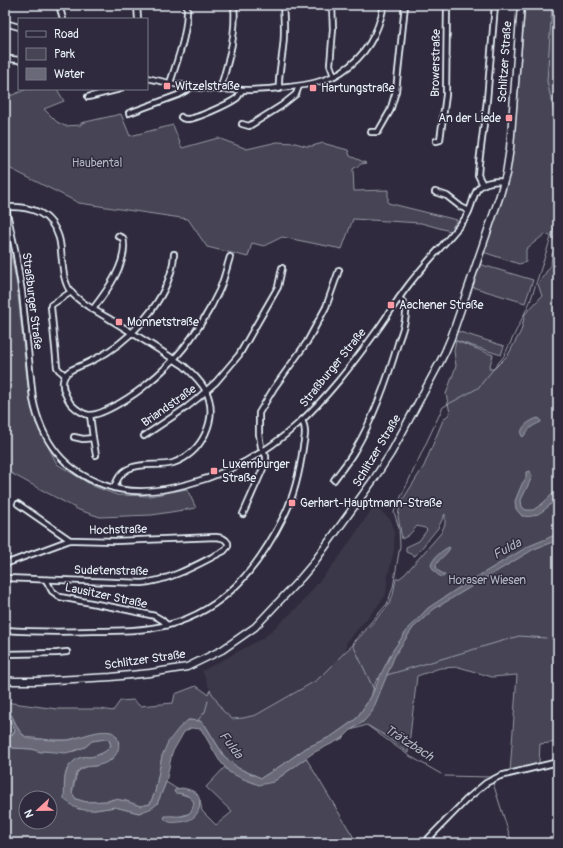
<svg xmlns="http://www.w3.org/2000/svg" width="563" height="848" font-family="Pangolin,sans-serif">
	<rect width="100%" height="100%" fill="#2f2a3d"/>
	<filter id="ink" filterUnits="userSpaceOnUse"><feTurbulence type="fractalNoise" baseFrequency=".025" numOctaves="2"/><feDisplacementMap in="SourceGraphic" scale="8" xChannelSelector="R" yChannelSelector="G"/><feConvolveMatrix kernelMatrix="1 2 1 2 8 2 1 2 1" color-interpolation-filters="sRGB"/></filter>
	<g filter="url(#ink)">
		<polygon fill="#3b3749" points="374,506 383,513 391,520 394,529 394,550 388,576 386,595 376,608 346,643 346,651 317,680 256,715 243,718 232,719 223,711 210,690 202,671 263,638 298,607 340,556"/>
		<g fill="#464455" stroke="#979aa6" fill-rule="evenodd">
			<polygon points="525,5 558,5 558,742 540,744 539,764 510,772 517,675 492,677 459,667 440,668 417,676 408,753 384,735 367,725 351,730 364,721 381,688 386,676 377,679 374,686 371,697 356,719 332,736 306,748 285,763 261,778 238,768 224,756 205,725 200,721 188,720 162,756 155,792 150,804 140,806 126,801 113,799 108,801 86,802 76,799 72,793 77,773 80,770 88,766 95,766 112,760 119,742 95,733 68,740 48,740 26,737 19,731 11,714 5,708 5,702 57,709 101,709 113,711 120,701 133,700 140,706 173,703 175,694 196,686 201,689 208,694 210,690 223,711 232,719 243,718 256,715 317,680 346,651 354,644 355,642 388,606 393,595 396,579 400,578 405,574 441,533 445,524 445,514 438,528 415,556 406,552 406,547 419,541 427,530 425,528 417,526 409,535 402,539 398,516 400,504 424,466 443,420 450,413 446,394 456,366 454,351 456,341 493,355 489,369 494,369 508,355 521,331 525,314 542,296 538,284 551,265 552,254 557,246 553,237 545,234 526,249 526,262 519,264 483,252 502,199 510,170 517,106"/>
			<polygon points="27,89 57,89 64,101 44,109 57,122 65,126 81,125 81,123 121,114 130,136 173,125 182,148 218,138 247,149 277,142 295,143 306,146 312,146 323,143 326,144 348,150 350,156 366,163 361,164 353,169 354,191 388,190 388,203 457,220 450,231 421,223 353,219 342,249 282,237 264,246 252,243 248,257 207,247 188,219 79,203 5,166 5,98"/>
			<polygon points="5,224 17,285 28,388 36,423 57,464 93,486 117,495 150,496 187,489 196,508 152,515 100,517 79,510 5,470"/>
			<polygon points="479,264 533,280 525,303 472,287"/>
			<polygon points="457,331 504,346 501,355 454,340"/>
			<polygon points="5,714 13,725 16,731 12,735 5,734"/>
			<path d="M103,739h4c12,9 -11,18 -18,18 -2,0 -4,-1 -6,0 -5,1 -8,3 -11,6 -9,7 -8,23 -7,33l13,13 17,1 20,-3 24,6 18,-9 9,-22 11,7 -3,2 4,2 12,4 4,5 -1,6 -3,5 -12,4 -7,-1 12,6 16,-14 1,-8 2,11 14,14 16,-13 -26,-25 19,-20 4,5 44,10 33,-24 51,85h-352v-101l3,3 5,3 19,1 9,3 2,-1h31l11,-4 7,-6zM26,798h24v24h-24z"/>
		</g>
		<g fill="#696978" stroke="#9c9fab">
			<path d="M538,418l2,1 1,3c-11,5 -11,6 -18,15l-2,-2c0,-9 8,-14 17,-17z"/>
			<path d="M530,471l2,6 -11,23 1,7 4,3h7l9,-6 16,-15v8c-7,7 -16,17 -26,19 -3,1 -7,0 -10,0l-6,-7 -1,-8 7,-17 4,-6v-6z"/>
			<path d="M558,533v7l-24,9 -100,60 -21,19 -18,27 -23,57 -8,9 -13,9 -8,8 -30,15 -40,29 -14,3 -18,-7 -12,-6 -10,-12 -18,-31 -10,-1 -7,4 -12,21 -6,29 -9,22 -5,4 -13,5 -24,-6 -20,3h-11l-10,-3 -10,-8c1,-11 -1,-21 4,-31 3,-5 10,-11 15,-11 2,-1 4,0 6,0 8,-1 19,-5 22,-12l-2,-5 -3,-1 -14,2 -7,6 -11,4 -9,2 -22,-2 -2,1 -9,-3 -19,-1 -5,-3 -3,-3v-8l7,1 3,-4c-2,-8 -10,-14 -10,-23 2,2 5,4 6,7 5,7 7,18 15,22 4,3 11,2 15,2 10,1 19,2 28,1 13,-3 29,-11 42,-8 7,2 9,12 7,18 -3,10 -15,15 -24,16 -6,1 -13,0 -17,6 -3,5 -4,15 -5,21l4,6 10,3 22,-1 7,-2 11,2 14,5 10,-2 5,-12 7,-36 6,-14 11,-14 9,-8 12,1 5,4 19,31 14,12 23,10 24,-15 21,-15 26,-12 24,-17 15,-22 10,-23 12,-24 15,-21 20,-21 35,-23 66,-39 17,-7z"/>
			<path d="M449,547l1,1c-3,7 -11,10 -14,17l1,5 8,5 -2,2c-6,-1 -9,-6 -12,-12 3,-8 10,-14 18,-18z"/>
			<path d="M182,788c5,1 11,2 15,6 6,8 2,21 -6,25 -4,2 -9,3 -13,3 -5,1 -10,1 -14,-4l1,-2c15,-1 26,5 29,-14 -5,-7 -11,-9 -19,-9l-1,-2 3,-2z"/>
		</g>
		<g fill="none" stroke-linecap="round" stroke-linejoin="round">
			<g stroke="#9c9fab" stroke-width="1">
				<polyline points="552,5 547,81 554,112 558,142"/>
				<polyline points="552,639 558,639"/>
				<polyline points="387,675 519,636 546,638"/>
				<polyline points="374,690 353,645 354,641 387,604 389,599 393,587 400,546 399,528 394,512 443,407 478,388 504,356 530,302 558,216"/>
				<polyline points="197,721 205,712 208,701"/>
				<polyline points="368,726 408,755 441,774"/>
				<polyline points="445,776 490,777"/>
				<polyline points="493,783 512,843"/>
			</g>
			<defs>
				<g id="street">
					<polyline points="59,5 63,19"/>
					<polyline points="137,5 138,19"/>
					<polyline points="332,5 333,29 330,65 334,76"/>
					<polyline points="5,17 5,18"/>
					<polyline points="5,23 19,27"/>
					<polyline points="5,59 11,59 19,60"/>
					<path d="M147,78c46,12 94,15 142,9 18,-2 36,-5 52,-15 25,-16 37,-38 43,-67"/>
					<path d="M170,83c8,-25 18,-50 17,-78"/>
					<path d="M279,89c-1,-15 3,-28 4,-42 2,-14 1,-28 0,-42"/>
					<path d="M220,90c8,-28 17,-56 14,-85"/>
					<polyline points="88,97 120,89"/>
					<polyline points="129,113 178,95 192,87"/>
					<path d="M181,117c2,2 3,2 6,2 9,0 42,-15 50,-21 2,-2 3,-5 5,-8"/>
					<polyline points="242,124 249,126 281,106 296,94 299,86"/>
					<polyline points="371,132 378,132 390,111 396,91 405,5"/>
					<polyline points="436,141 440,140 446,95 447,5"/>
					<polyline points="483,185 478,175 479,163 487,100 495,5"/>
					<polyline points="435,192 447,196 461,207 469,211"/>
					<path d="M5,204l10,45 7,43 11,107c8,41 31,72 71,86 28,10 56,7 84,-1 89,-23 138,-83 190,-155 10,-14 19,-29 29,-42 18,-24 39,-44 57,-67 2,-3 4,-6 5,-9 6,-13 4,-26 22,-29 4,-1 9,-1 13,0"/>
					<path d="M6,207c25,-1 45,5 53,31 2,7 2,15 3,22 1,10 2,23 9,32 9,11 25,19 37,26 26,16 51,31 76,48 8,7 16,14 22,25 13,28 -4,62 -33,72 -14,4 -31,-1 -45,6 -8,4 -11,11 -14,19"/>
					<path d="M174,254c-2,39 -36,79 -68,99 -7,4 -14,8 -21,11 -5,2 -10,4 -14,6 -5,3 -9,9 -8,15 0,6 5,15 8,19 5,5 12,10 18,11 14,1 48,-22 58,-31 29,-23 47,-47 65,-79 3,-7 7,-13 9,-19 4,-10 6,-20 9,-29"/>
					<path d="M93,309c14,-18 36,-48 30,-71l-5,-2"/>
					<polyline points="65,375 59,370 57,367 51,307 51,305 71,292"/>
					<polyline points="90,415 93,438 96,455"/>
					<polyline points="144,436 187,407 197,399 216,382 239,355 278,287 282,268"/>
					<polyline points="74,437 83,439 93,438"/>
					<path d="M334,480c7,-10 15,-19 21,-30 20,-34 33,-72 44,-110 3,-8 8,-23 7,-32 -1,-5 -4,-7 -7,-10"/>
					<polyline points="243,514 266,462 266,456 261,447 259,434 259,413 274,388 307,342 326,307 339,270"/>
					<polyline points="5,564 70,540"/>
					<path d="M5,578l137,5c30,-3 56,-19 82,-32l4,-5v-3c-3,-5 -6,-5 -12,-6l-101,4 -40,-1h-5l-52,-36"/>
					<polyline points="46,580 52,591 60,597 128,610 155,616 162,620 167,625"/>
					<path d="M5,630c29,2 59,2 88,1 25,0 51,0 75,-6 58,-15 92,-60 117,-111 10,-21 15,-44 18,-67 1,-5 2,-10 2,-15 0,-4 -1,-8 -3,-12"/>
					<polyline points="5,654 57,653 67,652"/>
					<polyline points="424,843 466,800 486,783 500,776 558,762"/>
				</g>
				<polyline id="secondary" points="5,680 14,681 36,681 111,677 150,673 187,667 222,650 255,627 301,578 312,565 374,479 391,453 439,364 445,352 451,338 500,195 506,174 510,148 521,5"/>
			</defs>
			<use href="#street" stroke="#e8f1f8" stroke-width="8"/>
			<use href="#secondary" stroke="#e8f1f8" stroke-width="9"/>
			<use href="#street" stroke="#2f2a3d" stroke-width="4.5"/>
			<use href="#secondary" stroke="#2f2a3d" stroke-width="6"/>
		</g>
	</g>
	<g fill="#ff9aa2" stroke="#2f2a3d" stroke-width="1.5">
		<rect x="163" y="82" width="8" height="8" rx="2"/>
		<rect x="309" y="84" width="8" height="8" rx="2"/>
		<rect x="505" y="114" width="8" height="8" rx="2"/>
		<rect x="387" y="301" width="8" height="8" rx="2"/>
		<rect x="115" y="318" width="8" height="8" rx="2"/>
		<rect x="210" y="467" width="8" height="8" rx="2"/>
		<rect x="288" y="499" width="8" height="8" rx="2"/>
	</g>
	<g text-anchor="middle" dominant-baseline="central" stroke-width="3" stroke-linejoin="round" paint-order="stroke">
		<g font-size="12" fill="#e8f1f8" stroke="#2f2a3d">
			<text transform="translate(505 62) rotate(-86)">Schlitzer Straße</text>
			<text transform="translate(436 63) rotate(-89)">Browerstraße</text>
			<text transform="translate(32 301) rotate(83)">Straßburger Straße</text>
			<text transform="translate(333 368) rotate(-51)">Straßburger Straße</text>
			<text transform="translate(169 406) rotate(-35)">Briandstraße</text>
			<text transform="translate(377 451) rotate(-59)">Schlitzer Straße</text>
			<text transform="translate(118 530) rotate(-1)">Hochstraße</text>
			<text transform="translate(111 571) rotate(1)">Sudetenstraße</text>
			<text transform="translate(106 596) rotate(12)">Lausitzer Straße</text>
			<text transform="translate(145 660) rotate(-8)">Schlitzer Straße</text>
		</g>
		<g font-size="12" fill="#e8f1f8" stroke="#2f2a3d" text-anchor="start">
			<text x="175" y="86">Witzelstraße</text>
			<text x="321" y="88">Hartungstraße</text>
			<text x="501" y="118" text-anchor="end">An der Liede</text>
			<text x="399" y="305">Aachener Straße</text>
			<text x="127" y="322">Monnetstraße</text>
			<text x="222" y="464">Luxemburger<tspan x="222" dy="14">Straße</tspan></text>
			<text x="300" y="503">Gerhart-Hauptmann-Straße</text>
		</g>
		<g font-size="12" fill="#afb4bf" stroke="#2f2a3d">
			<text x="97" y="163">Haubental</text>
			<text x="487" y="580">Horaser Wiesen</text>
		</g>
		<g font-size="13" font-style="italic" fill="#afb4be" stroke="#2f2a3d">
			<text transform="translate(507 549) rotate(-28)">Fulda</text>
			<text transform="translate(409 743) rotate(33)">Trätzbach</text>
			<text transform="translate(231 745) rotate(53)">Fulda</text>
		</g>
	</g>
	<rect width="563" height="848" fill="none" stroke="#2f2a3d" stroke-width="20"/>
	<rect x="10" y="10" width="543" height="828" fill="none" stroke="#e8f1f8" stroke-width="1.5" filter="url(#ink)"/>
	<rect x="18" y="18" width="130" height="72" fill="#2f2a3d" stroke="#797a88"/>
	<rect x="26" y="31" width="20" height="6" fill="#2f2a3d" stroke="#797a88"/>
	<text x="54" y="38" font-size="12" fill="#e8f1f8">Road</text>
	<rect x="26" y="48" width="20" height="12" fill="#464455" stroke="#797a88"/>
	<text x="54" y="58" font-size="12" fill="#e8f1f8">Park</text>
	<rect x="26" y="68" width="20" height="12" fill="#696978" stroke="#797a88"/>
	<text x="54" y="78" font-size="12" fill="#e8f1f8">Water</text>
	<g transform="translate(38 810) rotate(248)"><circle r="19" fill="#2f2a3d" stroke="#797a88"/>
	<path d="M0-3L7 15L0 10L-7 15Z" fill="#ff9aa2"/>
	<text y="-6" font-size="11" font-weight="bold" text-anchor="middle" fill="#e8f1f8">N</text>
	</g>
</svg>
